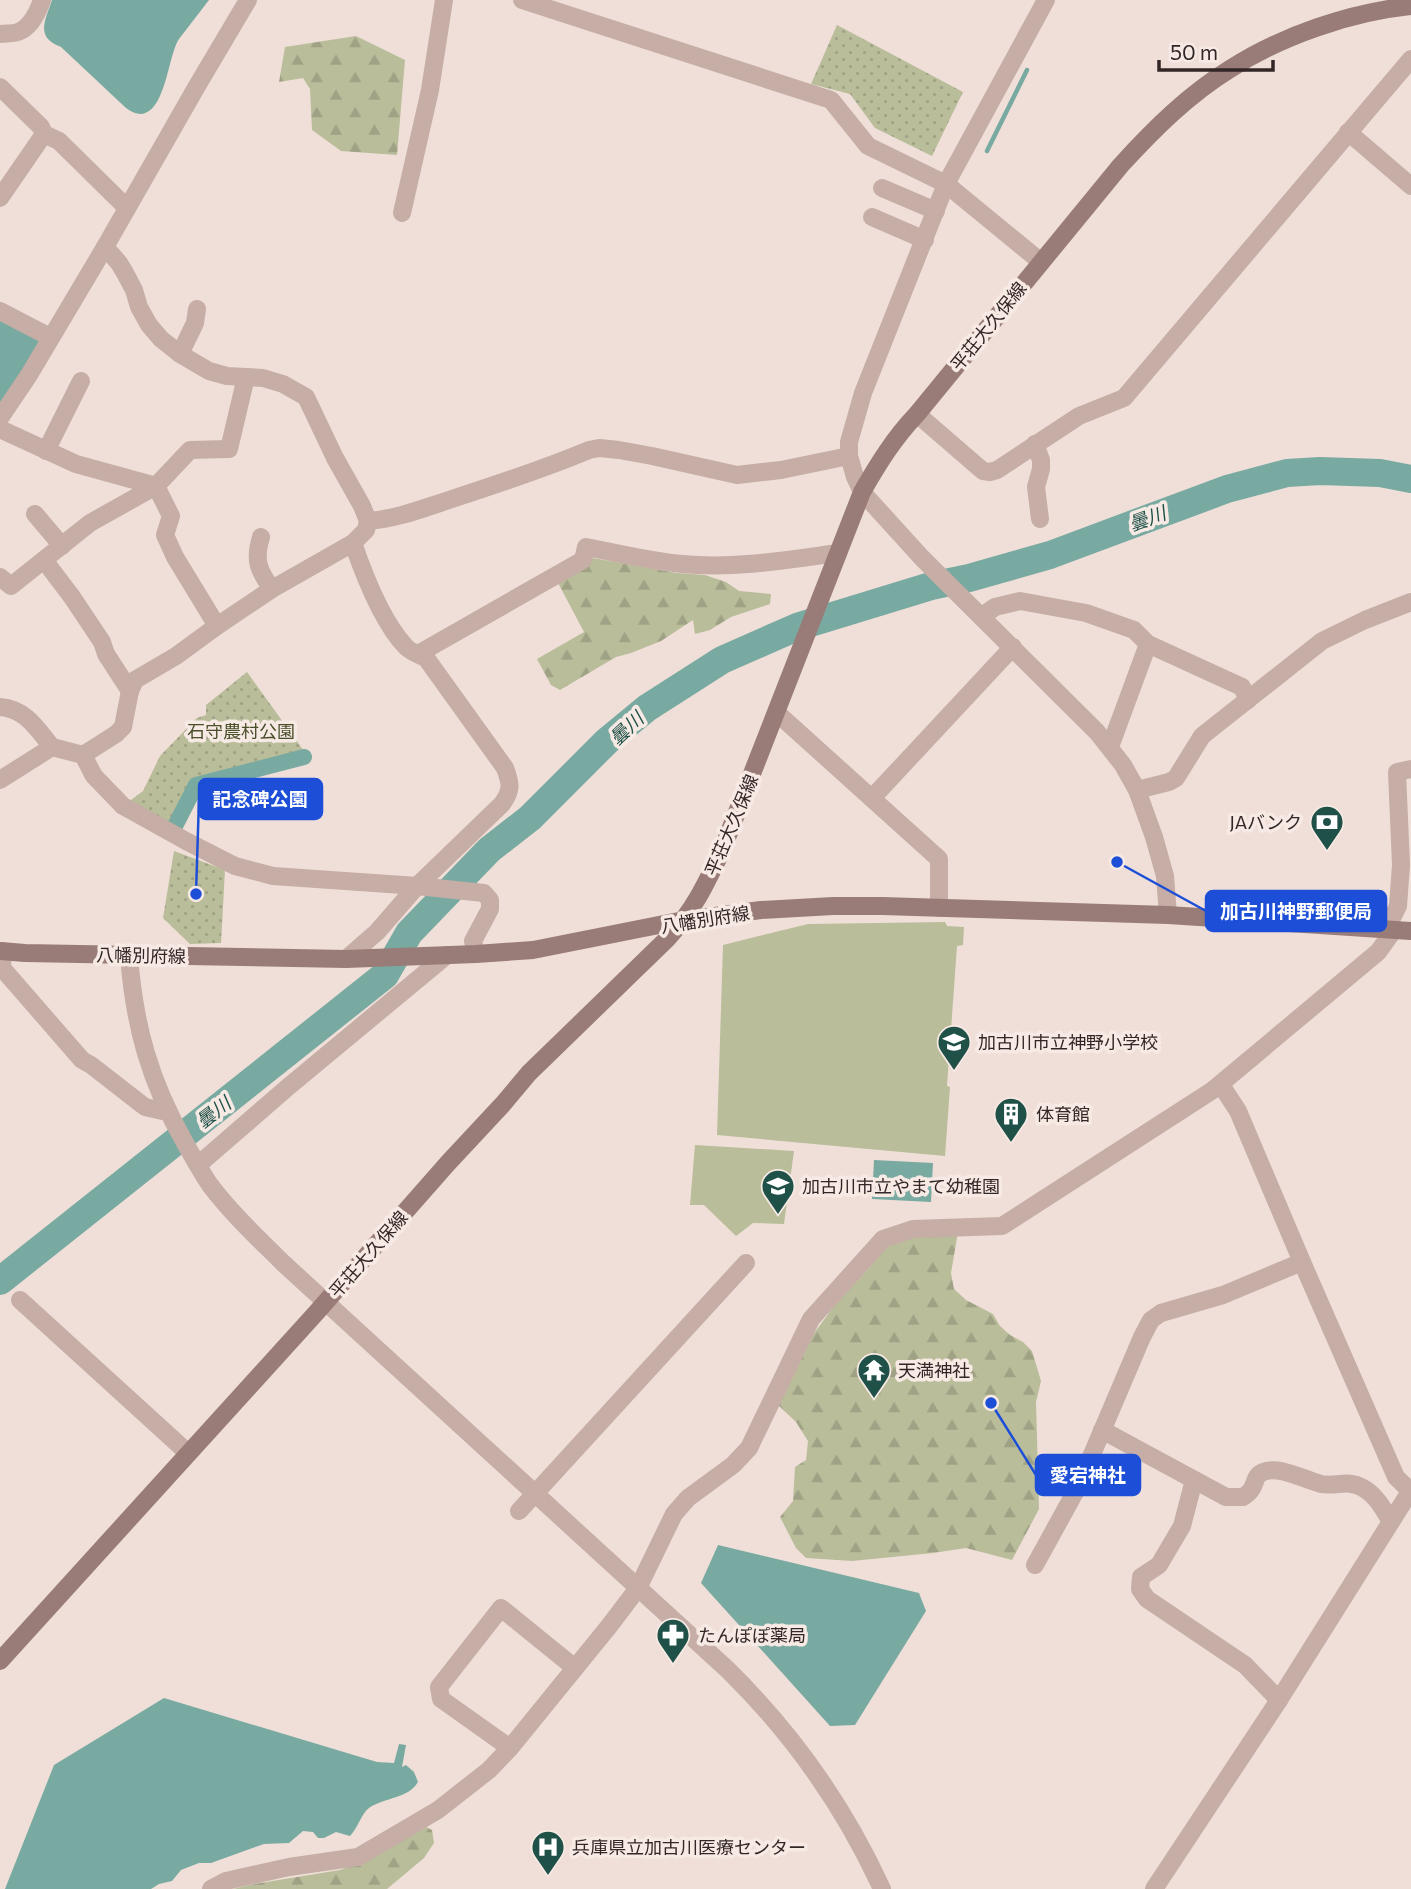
<svg xmlns="http://www.w3.org/2000/svg" width="1411" height="1889" font-family="Commissioner,'Noto Sans JP',sans-serif">
	<defs>
		<pattern id="forest-firs" width="22" height="20" patternUnits="userSpaceOnUse" patternTransform="scale(1.75)"><rect width="22" height="20" fill="#b9bd9a"/><path d="M5 1l3.5 6h-7zM16 11l3.5 6h-7z" fill="#a0a285"/></pattern>
		<pattern id="park-dots" width="8" height="8" patternUnits="userSpaceOnUse" patternTransform="scale(1.75)"><rect width="8" height="8" fill="#b9bd9a"/><path d="M2 2h.1M6 6h.1" fill="none" stroke="#a0a285" stroke-width="1.8" stroke-linecap="round"/></pattern>
	</defs>
	<rect width="100%" height="100%" fill="#efdfd8"/>
	<g fill="url(#forest-firs)">
		<polygon points="356,36 405,60 397,155 341,151 312,130 310,89 303,78 279,82 285,47"/>
		<polygon points="593,558 677,573 705,575 726,582 739,591 771,594 770,604 731,617 710,630 695,634 693,620 661,641 631,653 616,657 560,690 551,685 537,659 584,632 557,581 589,562"/>
		<polygon points="958,1232 951,1273 954,1289 966,1300 993,1314 1000,1326 1010,1335 1023,1342 1032,1351 1041,1381 1036,1402 1039,1509 1012,1560 966,1548 933,1553 852,1561 806,1558 796,1548 780,1517 793,1501 795,1467 806,1460 808,1441 796,1422 777,1404 809,1340 837,1302 870,1267 893,1237"/>
		<polygon points="426,1827 432,1830 434,1843 424,1858 387,1889 233,1889 254,1884 340,1870 369,1859"/>
	</g>
	<g fill="url(#park-dots)">
		<polygon points="837,25 963,92 932,156 875,128 850,94 811,84"/>
		<polygon points="247,672 304,751 242,772 195,783 171,828 127,803 143,791 160,756 197,718 206,715 206,705"/>
		<polygon points="174,851 225,870 221,943 190,944 163,918"/>
	</g>
	<g fill="#b9bd9a">
		<polygon points="945,922 947,926 964,927 963,945 957,946 947,1086 950,1087 945,1156 717,1135 723,945 808,924"/>
		<polygon points="695,1145 794,1151 784,1224 753,1223 736,1236 704,1205 690,1205"/>
	</g>
	<g fill="#79aaa1">
		<path d="M52,0h157c-10,13 -20,26 -30,39 -11,16 -13,73 -38,75 -5,0 -11,-3 -15,-6l-65,-61c-26,-10 -16,-26 -9,-47z"/>
		<polygon points="0,318 38,337 39,345 0,407"/>
		<polygon points="874,1160 933,1163 931,1202 872,1199"/>
		<polygon points="718,1545 919,1593 926,1611 855,1725 830,1726 701,1583"/>
		<path d="M164,1698l213,64 17,1 5,-19 7,1 -4,22 4,-2 8,7 4,10c-10,17 -33,15 -49,26 -8,6 -11,20 -19,28l-14,-4 -12,6h-6l-5,-6 -10,-1 -14,12 -25,1 -53,19h-12l-18,7 -9,11 -13,3 -8,5h-146l49,-124z"/>
	</g>
	<g fill="none" stroke-linecap="round" stroke-linejoin="round">
		<polyline stroke="#79aaa1" stroke-width="4.5" points="987,151 1027,70"/>
		<polyline stroke="#79aaa1" stroke-width="16" points="174,828 196,785 304,757"/>
		<polyline stroke="#79aaa1" stroke-width="28" points="0,1281 385,975 409,933 489,850 530,818 607,741 647,708 722,660 797,627 931,586 969,578 1050,555 1227,489 1287,473 1320,471 1380,473 1411,479"/>
		<g stroke="#c6ada5" stroke-width="18">
			<polyline points="522,0 831,100 868,146 946,184"/>
			<path d="M0,34c5,-1 13,0 18,-2 12,-4 20,-20 24,-32"/>
			<polyline points="0,87 41,127 44,134 59,141 127,208"/>
			<polyline points="1348,132 1411,186"/>
			<polyline points="882,188 936,211"/>
			<polyline points="0,198 44,134"/>
			<polyline points="402,213 430,90 444,0"/>
			<polyline points="872,217 925,240"/>
			<polyline points="0,311 50,337"/>
			<polyline points="180,354 195,323 197,309"/>
			<polyline points="917,414 983,471 990,472 997,470 1079,416 1124,398 1411,59"/>
			<polyline points="0,418 29,375 105,247 197,86 248,0"/>
			<polyline points="0,429 76,464 156,486 171,516 165,535 175,557 217,626"/>
			<polyline points="1035,444 1041,460 1041,469 1036,487 1040,519"/>
			<polyline points="46,451 81,381"/>
			<polyline points="35,514 62,546"/>
			<path d="M368,521c29,-2 56,-13 84,-22 46,-15 92,-30 137,-49l10,-2 20,2 33,6 85,19 44,-5 68,-14"/>
			<path d="M261,537c-7,23 -3,33 11,52"/>
			<polyline points="44,560 72,597 102,642 106,654 130,691"/>
			<polyline points="0,577 11,586 90,523 156,486 190,450 229,449 246,377"/>
			<polyline points="982,616 995,607 1020,601 1086,613 1134,630 1148,644 1242,687 1248,700"/>
			<path d="M418,654l165,-94 3,-13c32,6 64,14 96,17 52,5 105,-4 156,-11"/>
			<path d="M0,707c26,2 37,22 52,40"/>
			<polyline points="777,713 939,859 939,908"/>
			<polyline points="1110,747 1148,644"/>
			<polyline points="83,755 116,734 123,727 130,691 135,680 176,656 217,626 272,589 353,543 366,530 368,521 362,506 335,458 306,397 283,384 263,378 227,376 209,371 180,354 161,339 149,325 139,307 134,290 125,273 119,263 105,247"/>
			<polyline points="0,780 52,747 83,755 94,776 123,806 186,841 235,866 273,876 417,886 484,893 490,900 490,909 473,941 476,954"/>
			<polyline points="1137,790 1169,782 1176,778 1202,736 1322,641 1365,620 1411,602"/>
			<polyline points="872,798 1013,647"/>
			<polyline points="1386,930 1398,906 1401,865 1397,772 1411,769"/>
			<polyline points="3,951 2,968 82,1060 91,1065 145,1107 167,1112"/>
			<path d="M346,959l31,-27 40,-46 85,-82c10,-14 9,-20 3,-36l-79,-110c-7,-3 -15,-6 -20,-11 -24,-25 -42,-72 -53,-104"/>
			<polyline points="1221,1085 1238,1111 1302,1262 1396,1477 1411,1492"/>
			<polyline points="198,1165 288,1087 447,955"/>
			<polyline points="20,1300 188,1453"/>
			<path d="M1102,1430l124,67h17c3,-2 6,-4 8,-7 5,-7 3,-14 12,-18 16,-7 42,8 58,12 15,3 27,-5 42,4 13,7 21,22 28,34"/>
			<polyline points="1194,1480 1182,1526 1159,1565 1141,1577 1140,1589 1147,1599 1245,1665 1279,1700"/>
			<polyline points="519,1511 746,1263"/>
			<polyline points="1035,1565 1079,1485 1142,1337 1151,1320 1161,1313 1223,1295 1302,1262"/>
			<polyline points="638,1588 674,1514 688,1498 733,1465 749,1448 811,1319 883,1239 913,1229 1002,1226 1213,1090 1378,952 1394,930"/>
			<polyline points="510,1748 441,1699 439,1687 501,1608 575,1668"/>
			<polyline points="1154,1889 1279,1700 1411,1490"/>
		</g>
		<g stroke="#c6ada5" stroke-width="18">
			<polyline points="1046,0 946,184 863,393 849,442 849,456 855,477 862,492 922,558 1097,732 1123,765 1137,790 1154,837 1165,876 1168,915"/>
			<polyline points="946,184 1041,262"/>
			<path d="M129,955c5,70 21,127 56,188 8,14 16,29 25,42 22,29 48,53 73,78l445,407c65,64 116,136 154,219"/>
			<polyline points="211,1889 226,1881 289,1867 358,1857 438,1810 489,1770 510,1748 610,1625 638,1588"/>
		</g>
		<g stroke="#997c77" stroke-width="18">
			<polyline points="0,951 25,953 346,959 476,954 533,950 684,920 761,910 833,906 882,906 1168,915 1411,931"/>
			<path d="M0,1661l316,-348 132,-150 55,-59 26,-31 138,-134c27,-29 39,-55 56,-91l139,-356c16,-28 32,-54 55,-78l204,-249c33,-36 67,-70 109,-96 51,-33 121,-57 181,-63"/>
		</g>
	</g>
	<defs>
		<symbol id="bank-pin" viewBox="-11 -11 22 30"><path d="M0 17L-7.5 6A9.5 9.5 0 1 1 7.5 6Z" fill="#1f5149" stroke="#f7eae4"/><path d="M-6-4H6V4H-6ZM0-2.3a2.3 2.3 0 1 0 0 4.6a2.3 2.3 0 1 0 0-4.6Z" fill="#fff"/></symbol>
		<symbol id="school-pin" viewBox="-11 -11 22 30"><path d="M0 17L-7.5 6A9.5 9.5 0 1 1 7.5 6Z" fill="#1f5149" stroke="#f7eae4"/><path d="M0-5L7-2L0 1L-7-2ZM-4 1L0 2.5L4 1V4Q0 6-4 4Z" fill="#fff"/></symbol>
		<symbol id="building-pin" viewBox="-11 -11 22 30"><path d="M0 17L-7.5 6A9.5 9.5 0 1 1 7.5 6Z" fill="#1f5149" stroke="#f7eae4"/><path d="M-4-6H4V6H1V3H-1V6H-4ZM-2.5-4.3h1.7v1.8h-1.7ZM.8-4.3h1.7v1.8H.8ZM-2.5-1h1.7V.8h-1.7ZM.8-1h1.7V.8H.8Z" fill="#fff"/></symbol>
		<symbol id="temple-pin" viewBox="-11 -11 22 30"><path d="M0 17L-7.5 6A9.5 9.5 0 1 1 7.5 6Z" fill="#1f5149" stroke="#f7eae4"/><path d="M0-6L5-2H3V0L6.5 2.5H4V6H1.5V3h-3V6H-4V2.5H-6.5L-3 0V-2H-5Z" fill="#fff"/></symbol>
		<symbol id="pharmacy-pin" viewBox="-11 -11 22 30"><path d="M0 17L-7.5 6A9.5 9.5 0 1 1 7.5 6Z" fill="#1f5149" stroke="#f7eae4"/><path d="M-2-6h4v4h4v4h-4v4h-4v-4h-4v-4h4Z" fill="#fff"/></symbol>
		<symbol id="hospital-pin" viewBox="-11 -11 22 30"><path d="M0 17L-7.5 6A9.5 9.5 0 1 1 7.5 6Z" fill="#1f5149" stroke="#f7eae4"/><path d="M-5-5h3v3.5h4V-5h3V5h-3V1.5h-4V5h-3Z" fill="#fff"/></symbol>
	</defs>
	<g fill-rule="evenodd">
		<use href="#bank-pin" x="1308" y="803" width="38" height="52"/>
		<use href="#school-pin" x="935" y="1023" width="38" height="52"/>
		<use href="#building-pin" x="992" y="1095" width="38" height="52"/>
		<use href="#school-pin" x="759" y="1167" width="38" height="52"/>
		<use href="#temple-pin" x="855" y="1351" width="38" height="52"/>
		<use href="#pharmacy-pin" x="654" y="1616" width="38" height="52"/>
		<use href="#hospital-pin" x="529" y="1828" width="38" height="52"/>
	</g>
	<g text-anchor="middle" dominant-baseline="central" stroke-width="7" stroke-linejoin="round" paint-order="stroke">
		<g font-size="18" fill="#322726" stroke="#f7eae4">
			<text transform="translate(988 326) rotate(-51)">平荘大久保線</text>
			<text transform="translate(731 825) rotate(-67)">平荘大久保線</text>
			<text transform="translate(705 919) rotate(-9)">八幡別府線</text>
			<text transform="translate(141 955) rotate(1)">八幡別府線</text>
			<text transform="translate(368 1254) rotate(-49)">平荘大久保線</text>
		</g>
		<g font-size="18" fill="#4a4f2b" stroke="#f7eae4">
			<text x="241" y="731">石守農村公園</text>
		</g>
		<g font-size="18" fill="#322726" stroke="#f7eae4" text-anchor="start">
			<text x="1302" y="822" text-anchor="end">JAバンク</text>
			<text x="978" y="1042">加古川市立神野小学校</text>
			<text x="1036" y="1114">体育館</text>
			<text x="802" y="1186">加古川市立やまて幼稚園</text>
			<text x="898" y="1370">天満神社</text>
			<text x="698" y="1635">たんぽぽ薬局</text>
			<text x="572" y="1847">兵庫県立加古川医療センター</text>
		</g>
		<g font-size="19" font-style="italic" fill="#1f5149" stroke="#f7eae4">
			<text transform="translate(1147 518) rotate(-20)">曇川</text>
			<text transform="translate(626 728) rotate(-43)">曇川</text>
			<text transform="translate(213 1112) rotate(-38)">曇川</text>
		</g>
	</g>
	<path fill="none" stroke="#1d4ed8" stroke-width="2.5" d="M196 894L199 799M1117 862L1206 911M991 1403L1036 1475"/>
	<g fill="#1d4ed8" stroke="#f7eae4" stroke-width="2.5">
		<circle cx="196" cy="894" r="7"/>
		<circle cx="1117" cy="862" r="7"/>
		<circle cx="991" cy="1403" r="7"/>
	</g>
	<g fill="#1d4ed8" stroke="#1d4ed8" stroke-width="2.5">
		<rect x="199" y="779" width="123" height="40" rx="7"/>
		<rect x="1206" y="891" width="180" height="40" rx="7"/>
		<rect x="1036" y="1455" width="104" height="40" rx="7"/>
	</g>
	<g font-size="19" text-anchor="middle" font-weight="bold" fill="#fff">
		<text x="260" y="806">記念碑公園</text>
		<text x="1296" y="918">加古川神野郵便局</text>
		<text x="1088" y="1482">愛宕神社</text>
	</g>
	<path d="M1159 60v10h114v-10" fill="none" stroke="#322726" stroke-width="3.5"/>
	<text x="1170" y="60" font-size="21" fill="#322726" stroke="#f7eae4" stroke-width="5" paint-order="stroke">50 m</text>
</svg>
